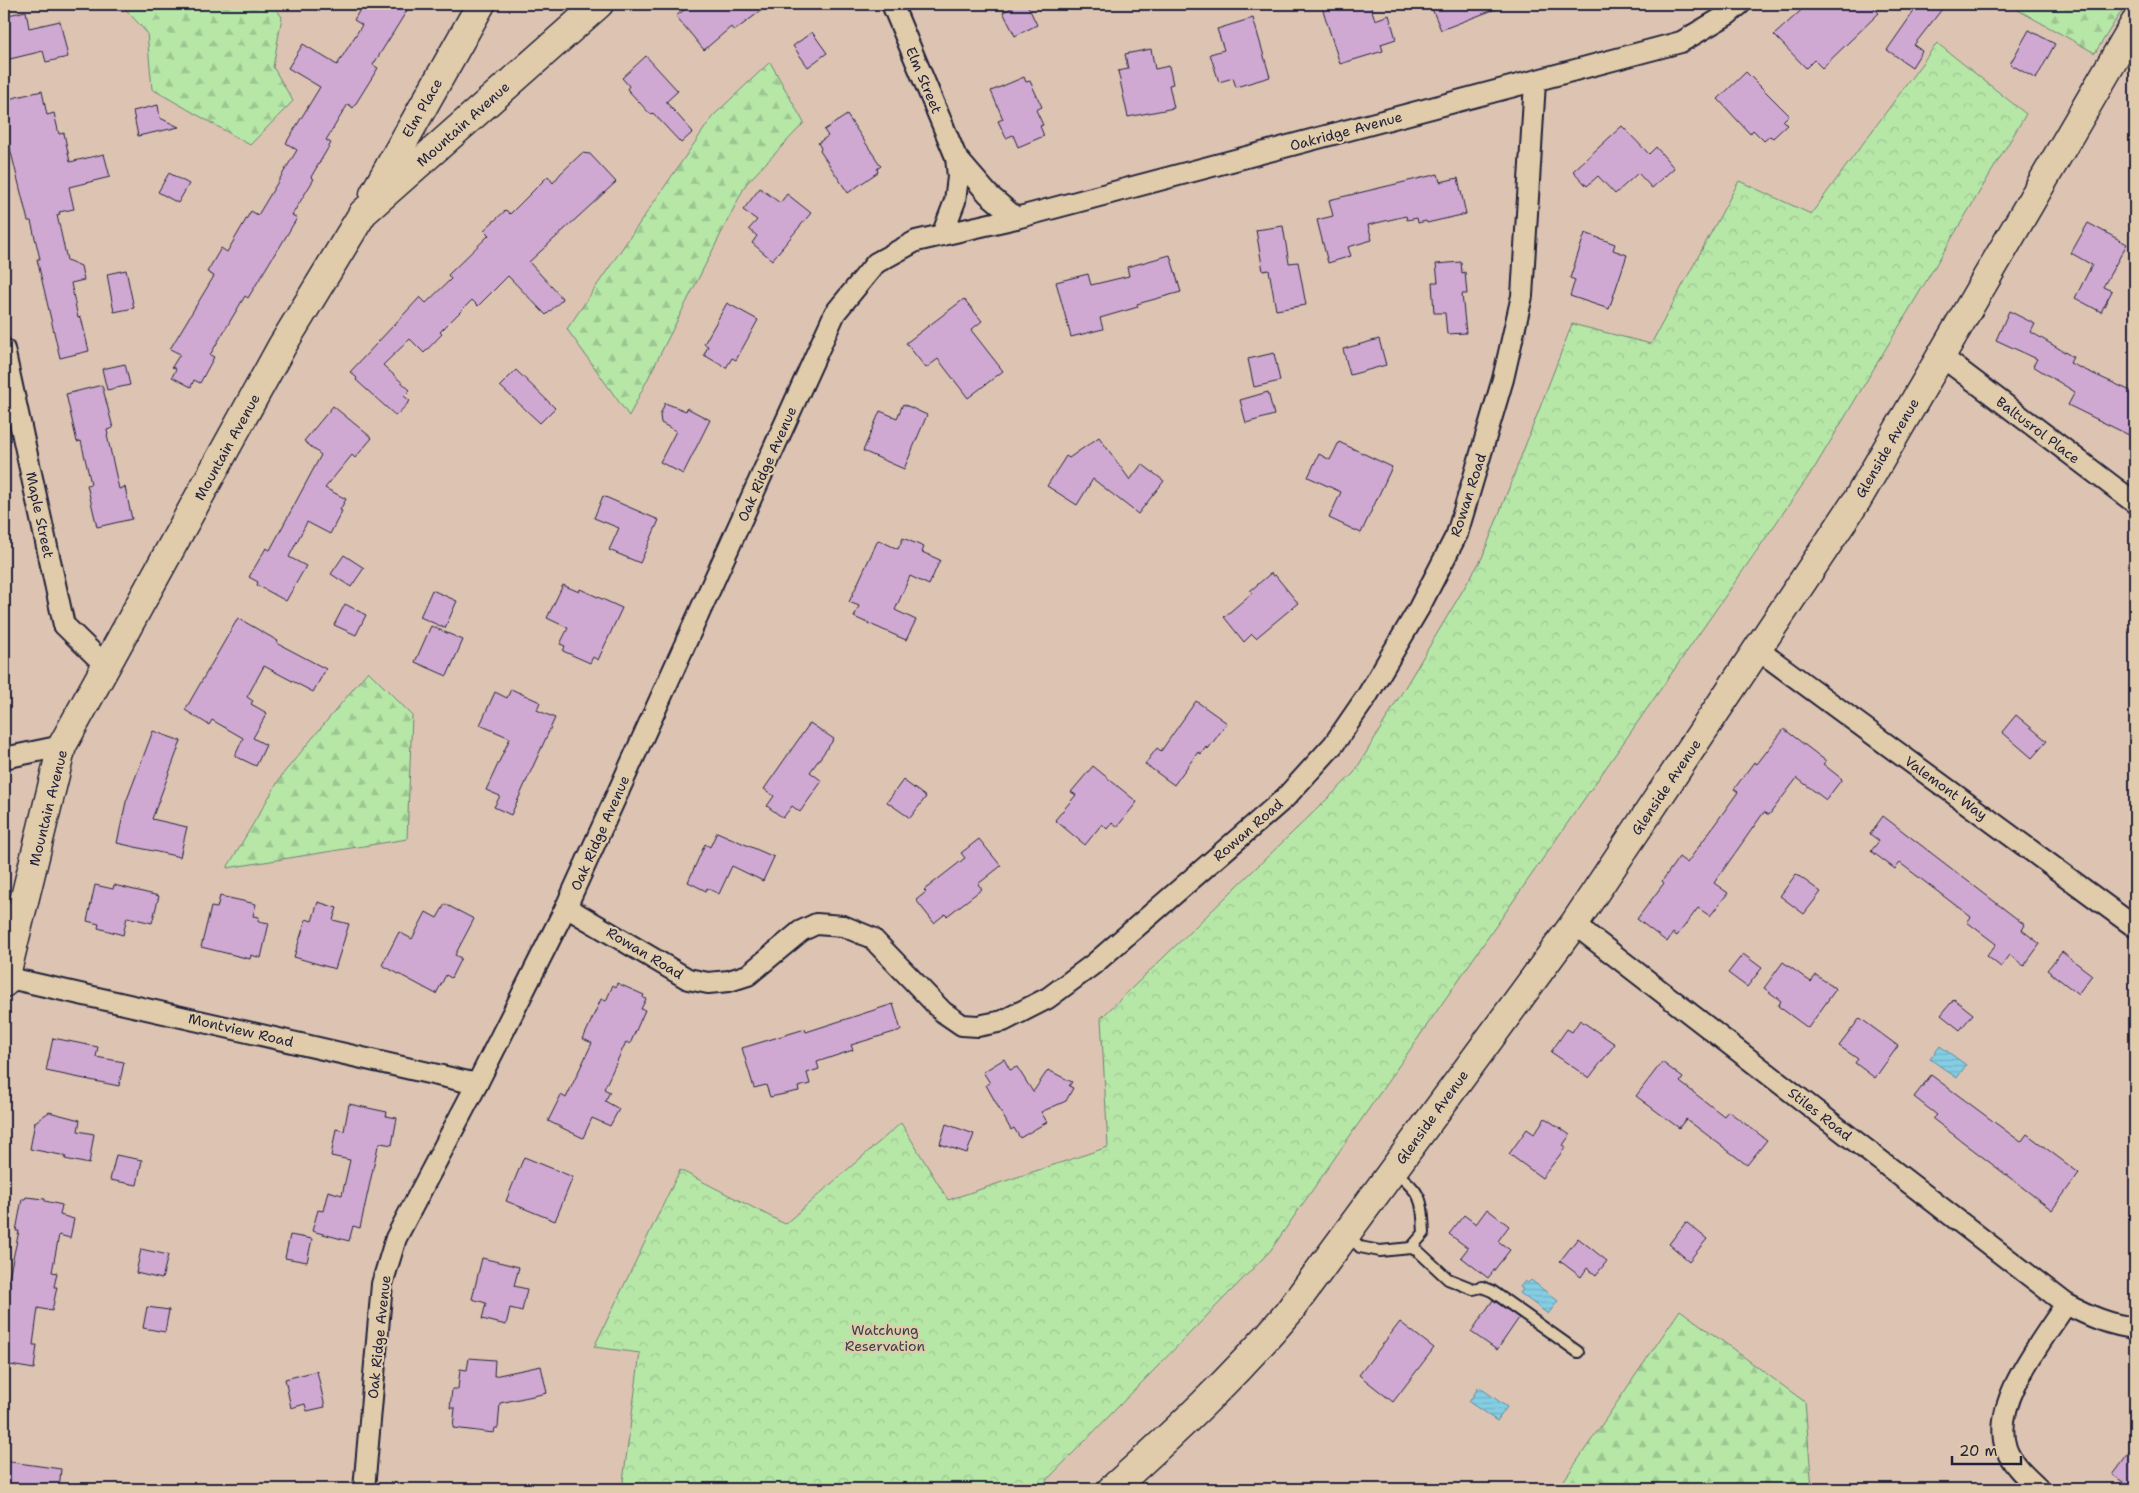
<svg xmlns="http://www.w3.org/2000/svg" width="2139" height="1493" font-family="'Shantell Sans',sans-serif">
	<defs>
		<pattern id="forest-firs" width="22" height="20" patternUnits="userSpaceOnUse" patternTransform="scale(1.25)"><rect width="22" height="20" fill="#b6e7a7"/><path d="M5 1l3.5 6h-7zM16 11l3.5 6h-7z" fill="#9cc691"/></pattern>
		<pattern id="park-crowns" width="20" height="18" patternUnits="userSpaceOnUse" patternTransform="scale(1.25)"><rect width="20" height="18" fill="#b6e7a7"/><path d="M2 6a3 3 0 1 1 6 0M12 15a3 3 0 1 1 6 0" fill="none" stroke="#9cc691"/></pattern>
		<pattern id="water-rules" width="6" height="5" patternUnits="userSpaceOnUse" patternTransform="scale(1.25)"><rect width="6" height="5" fill="#84cee4"/><path d="M0 2.5h6" fill="none" stroke="#72b1c4"/></pattern>
	</defs>
	<rect width="100%" height="100%" fill="#ddc4b2"/>
	<filter id="ink" filterUnits="userSpaceOnUse"><feTurbulence type="fractalNoise" baseFrequency=".02" numOctaves="2"/><feDisplacementMap in="SourceGraphic" scale="10" xChannelSelector="R" yChannelSelector="G"/><feConvolveMatrix kernelMatrix="1 2 1 2 8 2 1 2 1" color-interpolation-filters="sRGB"/></filter>
	<g filter="url(#ink)">
		<g fill="url(#forest-firs)" stroke="#6c8471">
			<polygon points="121,4 272,4 282,17 273,67 293,101 250,145 152,89 147,33"/>
			<polygon points="2020,4 2126,4 2095,53 2018,10"/>
			<polygon points="770,62 804,123 746,184 629,416 567,329 713,116"/>
			<polygon points="368,671 412,715 407,839 227,868 282,775"/>
			<polygon points="1680,1310 1805,1402 1812,1489 1558,1489"/>
		</g>
		<polygon fill="url(#park-crowns)" stroke="#6c8471" points="1937,43 2026,114 1815,467 1270,1251 1038,1489 622,1489 640,1353 594,1347 680,1170 785,1224 901,1123 948,1200 1108,1147 1101,1018 1354,773 1482,558 1572,324 1651,344 1739,181 1811,214"/>
		<g fill="url(#water-rules)" stroke="#5d89a0">
			<polygon points="1940,1046 1966,1065 1957,1078 1930,1059"/>
			<polygon points="1531,1280 1558,1301 1548,1314 1520,1293 1523,1289 1520,1287 1525,1281 1528,1283"/>
			<polygon points="1479,1387 1507,1407 1497,1421 1469,1402"/>
		</g>
		<g fill="#cfa9d2" stroke="#22223b">
			<polygon points="363,4 411,4 373,65 378,68 353,108 348,104 326,140 331,143 311,177 314,179 292,215 297,218 278,250 277,250 248,298 245,296 210,355 214,357 200,383 194,380 191,387 172,377 176,369 172,367 180,354 170,349 214,276 207,272 221,248 227,252 251,211 258,215 297,150 286,143 320,87 288,68 303,44 337,65 362,25 354,20"/>
			<polygon points="692,4 770,4 734,31 731,27 704,50 676,16"/>
			<polygon points="1020,4 1027,4 1037,25 1015,36 1003,12"/>
			<polygon points="1321,4 1370,4 1375,20 1389,15 1396,39 1381,44 1383,51 1340,64"/>
			<polygon points="1430,4 1506,4 1506,5 1441,30"/>
			<polygon points="1808,4 1870,4 1879,13 1822,68 1814,60 1806,68 1774,35"/>
			<polygon points="1919,4 1946,4 1914,45 1922,51 1912,67 1887,50"/>
			<polygon points="26,11 29,28 60,21 68,57 46,62 43,51 6,60 4,50 4,16"/>
			<polygon points="1253,18 1270,77 1236,87 1233,78 1219,82 1210,54 1224,50 1217,29"/>
			<polygon points="2029,30 2055,44 2036,79 2010,64"/>
			<polygon points="812,32 827,53 808,67 793,46"/>
			<polygon points="1151,49 1155,69 1169,66 1173,84 1169,85 1174,108 1128,117 1118,71 1128,69 1125,54"/>
			<polygon points="646,56 678,91 666,102 693,132 681,143 653,113 651,115 627,89 629,86 622,78"/>
			<polygon points="1746,72 1789,115 1783,121 1787,125 1773,138 1770,136 1764,141 1753,130 1750,134 1718,99"/>
			<polygon points="1024,77 1026,82 1030,81 1042,107 1036,110 1043,125 1040,126 1044,136 1018,147 1013,135 1006,138 998,121 1003,119 991,91"/>
			<polygon points="42,91 47,115 54,113 59,134 64,133 70,162 104,154 110,177 69,187 74,209 59,212 60,214 57,215 67,260 81,266 84,280 71,283 78,318 81,317 89,351 60,358 37,259 40,259 31,221 28,221 4,124 4,100"/>
			<polygon points="158,105 160,118 179,127 138,136 133,111"/>
			<polygon points="847,115 881,166 877,169 878,172 848,193 820,151 821,148 818,143 828,136 824,130"/>
			<polygon points="1622,126 1649,154 1656,147 1674,168 1652,188 1638,173 1615,194 1598,176 1587,186 1573,171"/>
			<polygon points="582,153 590,154 616,182 529,262 563,299 546,315 508,276 478,306 472,300 440,332 442,334 424,353 410,339 383,365 410,390 404,396 410,401 396,416 356,380 357,378 350,372 420,297 426,303 451,279 448,275 489,235 484,230 506,210 510,214 548,176 553,183 561,173"/>
			<polygon points="169,173 189,184 178,203 158,192"/>
			<polygon points="1438,174 1440,182 1458,178 1466,214 1427,223 1426,221 1418,223 1417,218 1407,220 1406,216 1368,225 1372,240 1348,247 1351,256 1328,263 1317,220 1333,216 1329,200"/>
			<polygon points="760,188 780,203 787,194 811,213 772,260 752,243 757,236 749,229 757,220 743,210"/>
			<polygon points="2088,223 2127,244 2103,287 2112,291 2101,312 2075,298 2092,265 2071,253"/>
			<polygon points="1283,226 1289,263 1298,262 1306,305 1276,310 1269,270 1263,271 1256,230"/>
			<polygon points="1585,233 1615,244 1613,250 1627,255 1609,309 1570,296 1575,280 1570,278"/>
			<polygon points="1170,255 1181,292 1137,304 1138,307 1100,318 1103,329 1071,337 1056,282 1088,274 1091,285 1129,276 1127,267"/>
			<polygon points="1461,262 1462,273 1465,272 1467,294 1462,294 1466,333 1447,334 1445,313 1434,313 1432,282 1438,282 1436,264"/>
			<polygon points="126,270 134,308 114,312 107,274"/>
			<polygon points="964,299 982,321 971,330 1003,371 968,398 938,359 926,368 906,343"/>
			<polygon points="727,303 758,320 736,360 732,358 726,368 704,355 708,346 704,344"/>
			<polygon points="2009,311 2035,324 2031,332 2073,357 2070,363 2135,393 2135,438 2068,405 2075,392 2033,366 2037,359 1996,340"/>
			<polygon points="1379,339 1386,365 1350,375 1343,349"/>
			<polygon points="1274,353 1280,381 1254,387 1248,359"/>
			<polygon points="125,364 130,385 107,390 102,369"/>
			<polygon points="516,370 555,408 540,423 500,386"/>
			<polygon points="102,385 113,428 107,430 108,435 107,435 119,489 125,487 132,519 97,527 87,485 91,484 81,441 77,442 66,394"/>
			<polygon points="1268,392 1274,415 1246,423 1240,400"/>
			<polygon points="665,403 686,411 687,408 710,420 683,474 660,462 676,431 661,423 660,415"/>
			<polygon points="903,404 927,415 904,469 863,451 880,411 897,418"/>
			<polygon points="333,406 372,438 355,458 352,455 325,488 346,499 340,510 342,511 330,534 307,522 289,557 306,566 286,601 257,585 258,582 249,577 266,548 270,550 321,455 304,441"/>
			<polygon points="1099,437 1130,480 1142,464 1164,481 1138,514 1093,479 1077,505 1047,486 1066,456 1069,458"/>
			<polygon points="1339,442 1392,467 1361,533 1329,518 1341,492 1308,477 1319,454 1330,460"/>
			<polygon points="603,496 659,520 640,563 609,550 619,528 594,518"/>
			<polygon points="903,538 924,547 922,552 940,560 929,585 910,576 895,610 916,620 906,640 854,617 859,606 849,602 878,540 898,549"/>
			<polygon points="344,555 364,568 351,587 331,574"/>
			<polygon points="1271,573 1273,576 1275,575 1298,603 1256,638 1252,634 1244,642 1224,617 1252,593 1250,591"/>
			<polygon points="563,585 579,592 580,589 622,608 598,660 593,657 590,663 563,651 565,646 560,644 568,628 547,618"/>
			<polygon points="432,590 457,601 445,628 420,617"/>
			<polygon points="345,604 366,615 356,635 334,625"/>
			<polygon points="238,618 278,641 277,643 326,669 313,692 264,666 247,697 253,701 251,704 267,713 253,738 266,745 256,766 235,756 243,738 212,720 209,725 185,710"/>
			<polygon points="431,626 463,640 447,676 415,662"/>
			<polygon points="511,689 540,702 537,710 555,718 511,815 494,807 500,796 486,790 510,738 480,725 495,692 507,698"/>
			<polygon points="1196,701 1227,723 1208,749 1206,747 1201,754 1198,752 1174,785 1145,764 1157,748 1161,751"/>
			<polygon points="2016,715 2047,741 2032,758 2002,732"/>
			<polygon points="810,723 834,739 810,772 822,781 800,812 792,806 783,818 767,806 774,796 764,789"/>
			<polygon points="1784,729 1826,761 1823,764 1842,779 1826,800 1797,778 1769,815 1764,812 1714,883 1728,893 1710,916 1698,908 1677,936 1673,933 1667,942 1637,919 1664,883 1662,881 1679,857 1687,863 1738,792 1734,789 1754,762 1757,764"/>
			<polygon points="153,731 181,741 152,819 187,827 180,857 117,843 126,802"/>
			<polygon points="1093,766 1137,802 1117,827 1112,823 1107,829 1102,824 1085,845 1055,820 1076,795 1071,792"/>
			<polygon points="903,780 926,797 910,818 887,802"/>
			<polygon points="1883,816 2025,925 2022,930 2040,944 2024,966 2010,955 2001,967 1987,956 1996,944 1967,922 1971,917 1900,863 1895,869 1871,851 1879,841 1870,834"/>
			<polygon points="717,832 774,857 763,881 732,866 719,894 707,888 706,891 688,882 705,844 710,847"/>
			<polygon points="979,839 1001,866 978,884 982,889 947,916 945,914 934,923 916,900 926,892 924,890 965,858 961,853"/>
			<polygon points="1796,874 1821,892 1804,914 1780,896"/>
			<polygon points="95,885 113,889 114,885 159,896 152,923 127,917 123,935 98,928 99,924 87,921"/>
			<polygon points="220,896 256,904 253,916 259,917 258,921 269,923 261,958 251,955 250,959 201,947 211,907 217,908"/>
			<polygon points="318,902 337,908 333,920 349,924 335,969 294,957 306,919 312,921"/>
			<polygon points="445,904 474,919 455,955 461,958 451,978 446,975 436,994 382,965 399,932 412,939 426,912 437,918"/>
			<polygon points="2062,952 2092,975 2078,994 2047,970"/>
			<polygon points="1743,954 1762,968 1747,987 1728,973"/>
			<polygon points="1783,962 1811,982 1816,975 1836,989 1808,1028 1778,1006 1781,1001 1764,988"/>
			<polygon points="617,983 644,995 643,998 646,999 641,1009 645,1010 630,1044 626,1042 604,1089 610,1092 605,1101 619,1109 610,1126 592,1118 583,1138 548,1121 561,1095 566,1098 592,1043 583,1039 601,999 606,1001 613,985 616,987"/>
			<polygon points="1954,999 1973,1014 1960,1030 1941,1015"/>
			<polygon points="893,1004 901,1030 851,1045 853,1050 817,1062 819,1069 807,1073 810,1084 798,1087 799,1091 770,1097 766,1085 754,1088 742,1048 805,1029 806,1032"/>
			<polygon points="1860,1018 1898,1046 1875,1078 1855,1063 1858,1059 1839,1046"/>
			<polygon points="1580,1020 1615,1044 1589,1078 1551,1052 1567,1029 1572,1032"/>
			<polygon points="53,1038 98,1047 96,1057 124,1062 119,1086 46,1071"/>
			<polygon points="1004,1059 1010,1070 1017,1067 1033,1092 1048,1070 1072,1082 1069,1086 1073,1088 1066,1101 1041,1112 1047,1122 1020,1138 1014,1128 1011,1130 986,1085 990,1083 983,1072"/>
			<polygon points="1662,1062 1683,1078 1680,1082 1724,1116 1728,1111 1767,1140 1747,1165 1686,1119 1679,1128 1636,1096"/>
			<polygon points="1931,1075 2021,1142 2027,1134 2079,1173 2052,1210 1933,1119 1937,1115 1914,1097"/>
			<polygon points="349,1104 387,1112 386,1116 397,1118 392,1145 381,1143 378,1146 360,1228 353,1226 349,1241 312,1231 318,1210 323,1211 328,1191 342,1195 350,1160 331,1156 336,1129 344,1131"/>
			<polygon points="49,1112 80,1120 78,1131 94,1134 89,1164 65,1159 66,1156 30,1149 35,1122"/>
			<polygon points="1545,1118 1570,1135 1563,1145 1566,1147 1542,1178 1509,1154 1527,1129 1534,1134"/>
			<polygon points="946,1124 974,1134 967,1153 940,1144"/>
			<polygon points="116,1155 142,1160 137,1185 110,1180"/>
			<polygon points="524,1157 573,1177 555,1221 506,1201"/>
			<polygon points="26,1197 45,1199 45,1201 62,1205 60,1215 74,1219 70,1238 59,1235 52,1272 57,1273 54,1287 57,1287 52,1311 38,1308 33,1345 37,1345 34,1369 4,1364 4,1300 19,1231 16,1231 22,1199 25,1199"/>
			<polygon points="1487,1209 1509,1226 1498,1241 1510,1250 1488,1278 1461,1257 1468,1248 1449,1234 1464,1215 1476,1224"/>
			<polygon points="1686,1222 1707,1239 1689,1261 1669,1244"/>
			<polygon points="290,1235 312,1239 307,1262 285,1258"/>
			<polygon points="1578,1238 1607,1261 1596,1275 1587,1268 1581,1277 1560,1261"/>
			<polygon points="141,1249 168,1255 162,1279 136,1273"/>
			<polygon points="482,1258 519,1267 514,1286 527,1289 522,1311 510,1308 506,1325 482,1319 486,1303 472,1299"/>
			<polygon points="1493,1300 1519,1318 1497,1350 1471,1332"/>
			<polygon points="147,1307 169,1310 165,1332 143,1328"/>
			<polygon points="1400,1322 1434,1348 1393,1402 1359,1375"/>
			<polygon points="469,1358 495,1360 494,1376 541,1366 547,1393 500,1403 498,1428 495,1428 494,1433 453,1428 455,1408 450,1408 452,1389 458,1389 460,1369 467,1370"/>
			<polygon points="317,1371 325,1407 307,1411 305,1404 291,1408 285,1379"/>
			<polygon points="2135,1445 2135,1489 2133,1489 2113,1475"/>
			<polygon points="4,1461 61,1469 59,1489 4,1489"/>
		</g>
		<g fill="none" stroke-linecap="round" stroke-linejoin="round">
			<defs>
				<g id="lane">
					<path d="M1394,1171c28,23 28,26 30,62l-13,15"/>
					<polyline points="1347,1234 1360,1247 1380,1251 1411,1248 1418,1251 1448,1279 1473,1289 1482,1287 1492,1291 1578,1352"/>
				</g>
				<g id="street">
					<polyline points="892,4 956,157 988,194 1016,218"/>
					<polyline points="942,235 955,201 958,177 956,157"/>
					<polyline points="4,349 64,625 105,665"/>
					<polyline points="1941,356 2135,503"/>
					<polyline points="1757,649 2135,927"/>
					<polyline points="4,758 62,746"/>
					<polyline points="566,907 688,979 708,983 729,981 748,975 801,931 816,924 843,926 872,938 943,1012 962,1025 978,1026 1003,1021 1048,998 1095,963 1285,798 1334,744 1367,696 1419,608 1457,534 1503,379 1522,296 1535,82"/>
					<path d="M1574,924l492,380c23,12 44,21 69,24"/>
					<polyline points="5,977 477,1084"/>
					<polyline points="364,1489 382,1284 396,1238 477,1084 566,907 835,313 876,263 916,241 1016,218 1681,42 1727,15 1740,4"/>
					<path d="M2039,1489c-12,-11 -28,-25 -33,-41 -15,-45 36,-107 60,-144"/>
				</g>
				<g id="secondary">
					<polyline points="374,194 481,4"/>
					<polyline points="4,983 62,746 282,346 363,213 599,4"/>
					<path d="M1112,1489c62,-56 122,-112 176,-176l286,-389 283,-424 278,-477"/>
				</g>
			</defs>
			<use href="#lane" stroke="#22223b" stroke-width="14"/>
			<use href="#street" stroke="#22223b" stroke-width="24"/>
			<use href="#secondary" stroke="#22223b" stroke-width="31"/>
			<use href="#lane" stroke="#e0cbaa" stroke-width="10"/>
			<use href="#street" stroke="#e0cbaa" stroke-width="20"/>
			<use href="#secondary" stroke="#e0cbaa" stroke-width="28"/>
		</g>
	</g>
	<g text-anchor="middle" dominant-baseline="central" stroke-width="4.5" stroke-linejoin="round" paint-order="stroke">
		<g font-size="14" fill="#22223b" stroke="#e0cbaa">
			<text transform="translate(924 80) rotate(67)">Elm Street</text>
			<text transform="translate(422 108) rotate(-60)">Elm Place</text>
			<text transform="translate(463 124) rotate(-42)">Mountain Avenue</text>
			<text transform="translate(1346 131) rotate(-15)">Oakridge Avenue</text>
			<text transform="translate(2038 430) rotate(37)">Baltusrol Place</text>
			<text transform="translate(227 447) rotate(-61)">Mountain Avenue</text>
			<text transform="translate(1887 448) rotate(-60)">Glenside Avenue</text>
			<text transform="translate(767 464) rotate(-66)">Oak Ridge Avenue</text>
			<text transform="translate(1468 495) rotate(-72)">Rowan Road</text>
			<text transform="translate(40 515) rotate(78)">Maple Street</text>
			<text transform="translate(1666 787) rotate(-56)">Glenside Avenue</text>
			<text transform="translate(1946 788) rotate(36)">Valemont Way</text>
			<text transform="translate(48 808) rotate(-76)">Mountain Avenue</text>
			<text transform="translate(1248 830) rotate(-41)">Rowan Road</text>
			<text transform="translate(600 833) rotate(-66)">Oak Ridge Avenue</text>
			<text transform="translate(645 953) rotate(31)">Rowan Road</text>
			<text transform="translate(241 1030) rotate(13)">Montview Road</text>
			<text transform="translate(1820 1114) rotate(38)">Stiles Road</text>
			<text transform="translate(1432 1117) rotate(-54)">Glenside Avenue</text>
			<text transform="translate(379 1337) rotate(-84)">Oak Ridge Avenue</text>
		</g>
		<g font-size="14" fill="#38404b" stroke="#e0cbaa">
			<text x="885" y="1330">Watchung<tspan x="885" dy="16">Reservation</tspan></text>
		</g>
	</g>
	<rect width="2139" height="1493" fill="none" stroke="#e0cbaa" stroke-width="20"/>
	<rect x="10" y="10" width="2119" height="1473" fill="none" stroke="#22223b" stroke-width="2" filter="url(#ink)"/>
	<path d="M1952 1456v8h69v-8" fill="none" stroke="#22223b" stroke-width="2.5"/>
	<text x="1959" y="1456" font-size="15" fill="#22223b" stroke="#e0cbaa" stroke-width="4" paint-order="stroke">20 m</text>
</svg>
